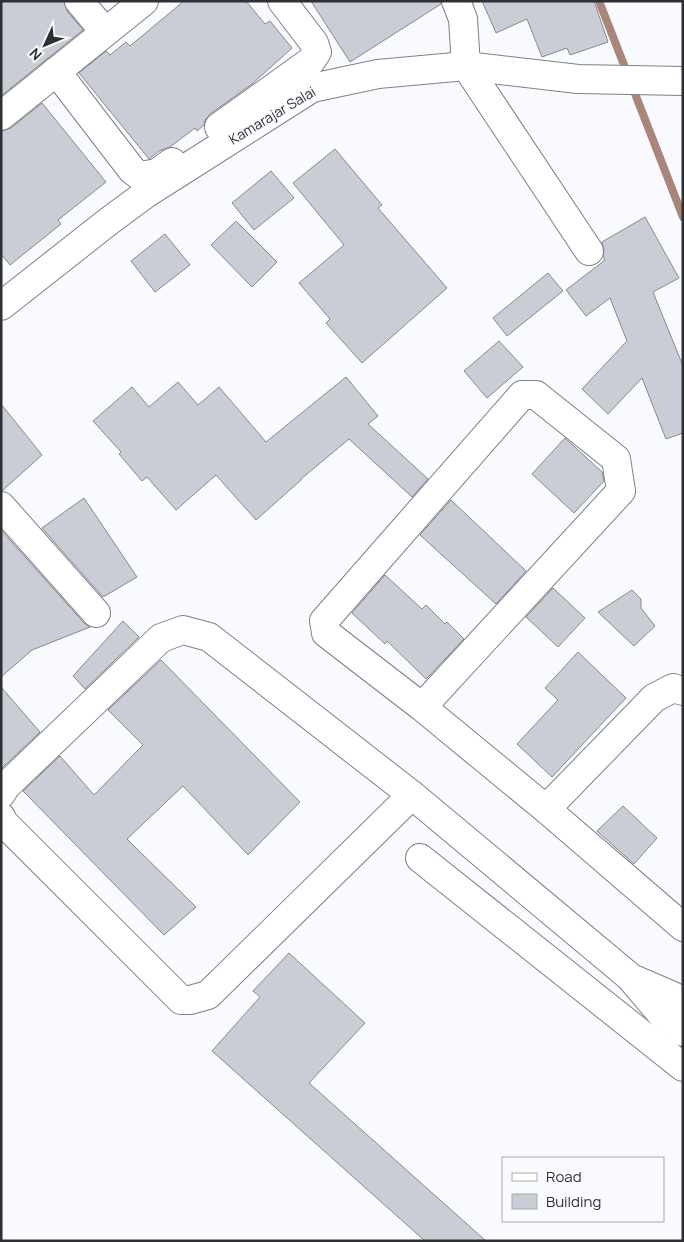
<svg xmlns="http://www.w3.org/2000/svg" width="684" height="1242" font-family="Manrope,sans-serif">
	<rect width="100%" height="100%" fill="#f9fafe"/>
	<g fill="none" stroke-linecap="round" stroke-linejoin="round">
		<g stroke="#a8867a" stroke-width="8">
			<polyline points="599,1 628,75"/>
			<polyline points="632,86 683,217"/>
		</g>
	</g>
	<g fill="#cacdd6" stroke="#878992">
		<polygon points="1,1 64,1 67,11 83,30 1,96"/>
		<polygon points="184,1 246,1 265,24 270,21 292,48 252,84 210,114 205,120 204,125 197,131 195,128 170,147 159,151 149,159 79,73 106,51 110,55 126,42 130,46"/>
		<polygon points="311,1 441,1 441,4 350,62"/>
		<polygon points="482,1 594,1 608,42 570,55 567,48 542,57 527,19 496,33"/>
		<polygon points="42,103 106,182 58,220 61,224 10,265 1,254 1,131 11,128"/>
		<polygon points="335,149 382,205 378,208 447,288 362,363 326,323 330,319 299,283 344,245 293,183"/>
		<polygon points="271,171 294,198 254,230 232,203"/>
		<polygon points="645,217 679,278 653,292 683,366 683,433 666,439 642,378 608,414 582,389 627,341 610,298 586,316 566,290 605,260 603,256 604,250 602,242"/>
		<polygon points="236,221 277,262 252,287 211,245"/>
		<polygon points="165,234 190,265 155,292 131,261"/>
		<polygon points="548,273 563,291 507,336 493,318"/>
		<polygon points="499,341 523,367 487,398 464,371"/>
		<polygon points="346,377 378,416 368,424 428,479 412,497 349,439 301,479 301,480 256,520 216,475 176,510 147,477 142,481 119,454 121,452 93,421 132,387 149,407 178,382 198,405 219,387 266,442"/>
		<polygon points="1,404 42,455 2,491 1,491"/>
		<polygon points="565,438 602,472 604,481 574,513 532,474"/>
		<polygon points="84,498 137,577 103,597 42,528"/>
		<polygon points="451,500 526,571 496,604 420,535"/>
		<polygon points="1,530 84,623 90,627 32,650 1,677"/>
		<polygon points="385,575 422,609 426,605 445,624 447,622 464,639 426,679 387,641 385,644 352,613"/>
		<polygon points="553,588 585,618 558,647 526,617"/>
		<polygon points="632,590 641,599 641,608 655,626 634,646 598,612"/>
		<polygon points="123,621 139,637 85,689 73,676"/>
		<polygon points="578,652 626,698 552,777 517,744 558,700 545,688"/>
		<polygon points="161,660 300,802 248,855 183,786 127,839 196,907 164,935 23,791 60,756 94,795 143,745 108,710"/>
		<polygon points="1,687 40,732 1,769"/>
		<polygon points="623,806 657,838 634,864 597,831"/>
		<polygon points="289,953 365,1023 309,1083 486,1241 425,1241 212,1051 260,997 253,991"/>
	</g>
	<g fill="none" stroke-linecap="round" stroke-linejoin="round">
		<defs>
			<g id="minor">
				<polyline points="79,1 105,32"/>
				<polyline points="456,1 463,19 466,66 589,251"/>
				<polyline points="56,71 132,170 140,176 157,173 172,162"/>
				<polyline points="1,116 144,1"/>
				<polyline points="219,127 311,61 317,52 314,43 282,1"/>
				<polyline points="1,306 109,221 147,193 312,88 378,74 466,66 578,79 683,81"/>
				<polyline points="1,506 96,613"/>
				<polyline points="422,707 621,491 616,459 536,395 522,395 324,621 326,633 422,707 546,809 683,927"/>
				<polyline points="1,794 6,786 161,638 183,630 209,637 412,795 630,977 663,1016 683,1032"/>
				<polyline points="546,809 654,698 673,688 683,691"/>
				<polyline points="1,817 4,823 181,1000 190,1000 208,995 412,795"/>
				<polyline points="420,858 683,1067"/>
				<polyline points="636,980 673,996 683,1003"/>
			</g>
		</defs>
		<use href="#minor" stroke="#7d8088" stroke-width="30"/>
		<use href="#minor" stroke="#fff" stroke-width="28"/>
	</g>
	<g text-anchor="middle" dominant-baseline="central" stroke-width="4" stroke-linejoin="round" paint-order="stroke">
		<g font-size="14" fill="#2e3033" stroke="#f9fafe">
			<text transform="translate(272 115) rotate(-31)">Kamarajar Salai</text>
		</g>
	</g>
	<rect width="684" height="1242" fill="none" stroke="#2e3033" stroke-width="5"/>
	<rect x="502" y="1157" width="162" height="65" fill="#f9fafe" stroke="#a8a9ad"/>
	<rect x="512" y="1173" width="25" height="8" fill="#ffffff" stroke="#a8a9ad"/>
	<text x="546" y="1182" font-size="15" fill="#2e3033">Road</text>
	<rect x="512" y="1194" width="25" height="15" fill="#cacdd6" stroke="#a8a9ad"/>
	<text x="546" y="1207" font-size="15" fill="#2e3033">Building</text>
	<g transform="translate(45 45) rotate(226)" stroke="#f9fafe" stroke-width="4" paint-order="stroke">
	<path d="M0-4L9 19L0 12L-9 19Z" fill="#2e3033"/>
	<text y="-8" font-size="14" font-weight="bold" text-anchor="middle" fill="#2e3033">N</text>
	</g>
</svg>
